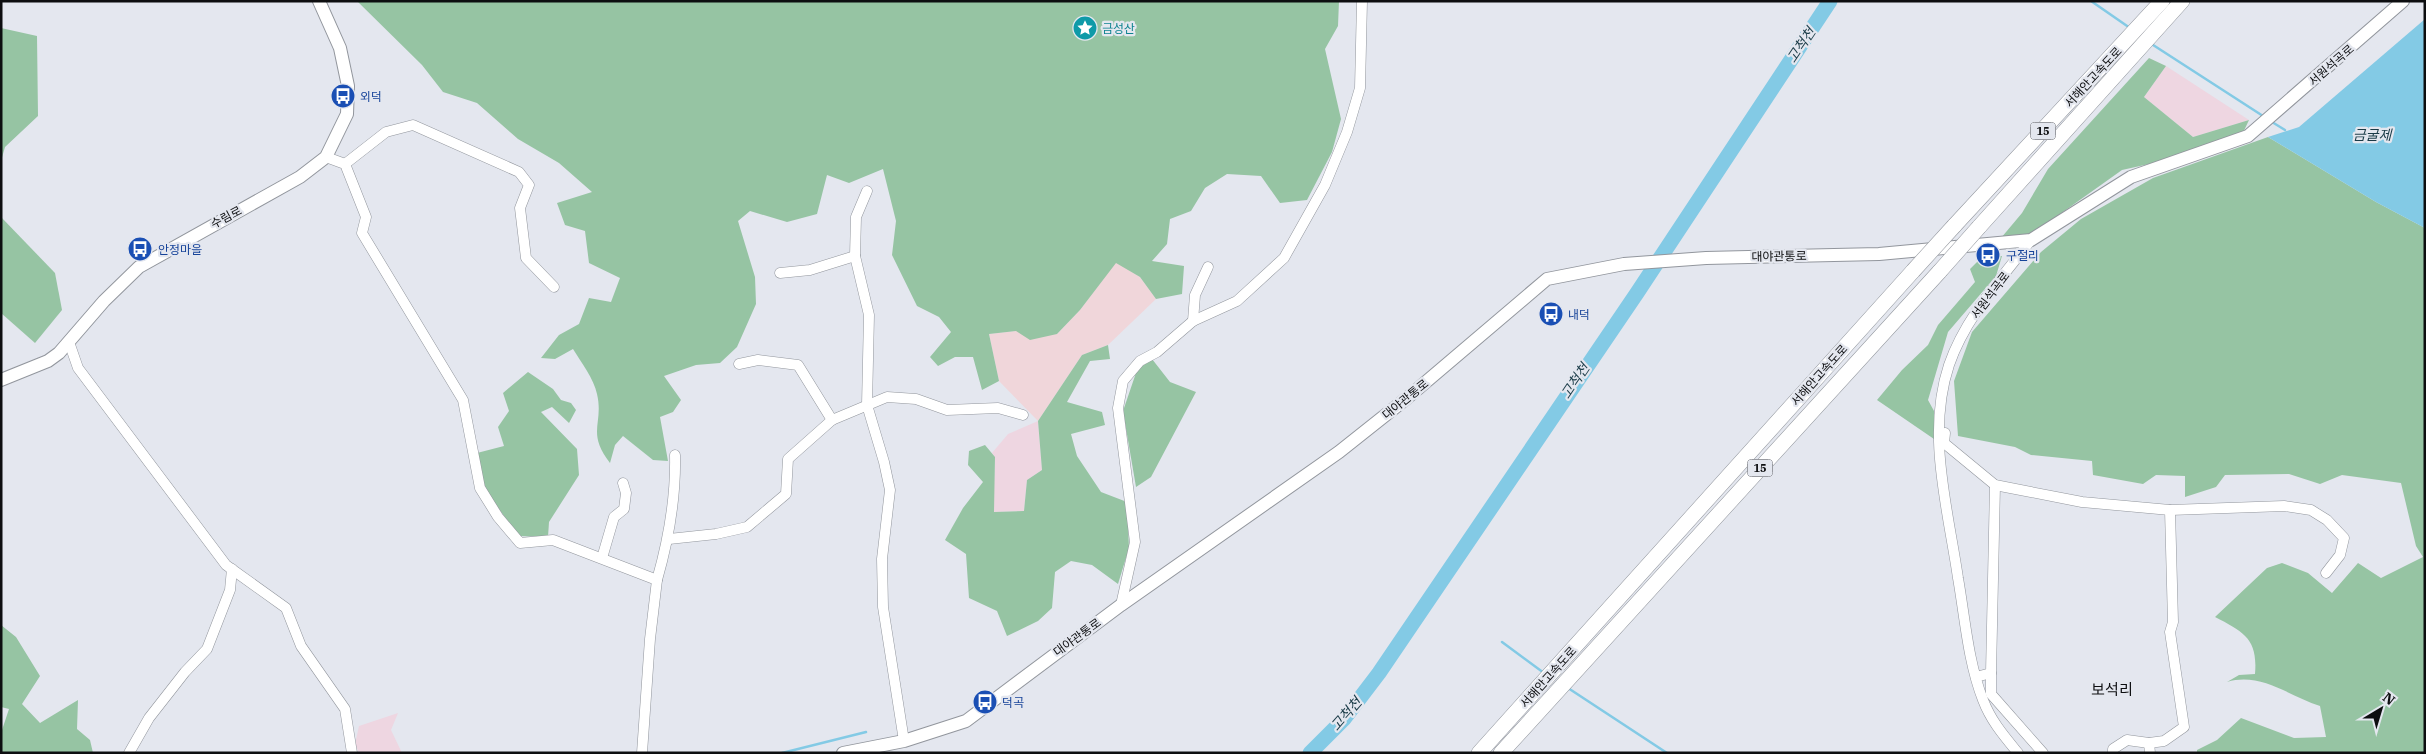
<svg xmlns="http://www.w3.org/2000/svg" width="2426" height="754" font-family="'IBM Plex Serif','Noto Sans KR',serif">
	<rect width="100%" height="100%" fill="#e4e7ef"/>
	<g fill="#eed6e1">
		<polygon points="2166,66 2249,120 2193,137 2144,97"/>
		<polygon points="1038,421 1042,470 1027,480 1024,511 993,512 995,457 992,453 1008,434"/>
		<polygon points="398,713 391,730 402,753 359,753 355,744 359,726"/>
	</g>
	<polygon fill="#f0d6da" points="1116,262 1140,277 1156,299 1108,345 1082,355 1038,421 999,381 989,334 1016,331 1057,334 1080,310"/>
	<g fill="#96c4a3">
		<path d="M357,1h982l-1,25 -13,23 16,70 -9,33 -25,48 -27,3 -19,-27 -34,-2 -22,14 -14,23 -21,8 -3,25 -15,17 32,5 -2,28 -26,5 -16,-22 -24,-14 -36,47 -23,24 -27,6 -14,-9 -27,3 10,47 -17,9 -9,-33h-18l-17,9 -8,-9 21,-25 -12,-15 -22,-11 -25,-51 4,-34 -13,-52 -34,14 -22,-8 -10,39 -30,8 -37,-11 -12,10 17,56 1,27 -19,43 -17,16 -24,2 -32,11 17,24 -8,12 -13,5 8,44 -15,-1 -30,-24 -8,9 -5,18c-24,-31 -6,-39 -13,-69 -3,-15 -16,-32 -24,-45l-18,10 -14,-1 18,-23 20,-11 10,-26 22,4 9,-24 -31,-15 -4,-32 -20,-6 -8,-22 35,-11 -33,-29 -41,-24 -41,-36 -34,-11 -21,-27z"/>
		<polygon points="1,28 37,36 38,116 5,147 1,161"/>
		<polygon points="2149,58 2166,66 2144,97 2193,137 2249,120 2241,137 2176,158 2122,170 2032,234 2001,238 2022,213 2048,169"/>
		<path d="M2268,137l108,65 49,26v525h-228v-3l20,-10 24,-22 53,20 32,-1 -6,-31c-31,-10 -59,-34 -93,-24l12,-7 16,-1c3,-35 -11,-42 -40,-57l52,-49 15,-5 26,10 24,20 26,-30 23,15 42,-21 -7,-11 -15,-63 -59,-8 -22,9 -31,-10 -64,1 -9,12 -31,10v-21l-29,-1 -13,9 -50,-9 -1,-14 -61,-6 -16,-8 -57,-11 -4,-55 18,-49 69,-80 40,-33 72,-41z"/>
		<polygon points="1,217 55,273 62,310 35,343 1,313"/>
		<polygon points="2002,256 1996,276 1948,332 1928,400 1934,411 1934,439 1877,400 1902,370 1928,345 1938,325 1975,282 1970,269 1982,257"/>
		<polygon points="1108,345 1110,359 1090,361 1067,402 1102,412 1105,425 1071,434 1077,456 1101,492 1127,502 1129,548 1118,584 1092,565 1071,561 1055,572 1052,608 1038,621 1007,636 997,611 969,598 966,554 945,540 963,508 983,482 968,465 969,451 985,445 995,457 994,512 1024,511 1027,480 1042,470 1038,421 1082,355"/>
		<polygon points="1152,359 1170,382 1196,392 1151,477 1136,487 1123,411 1137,370"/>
		<polygon points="528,372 553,389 561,400 571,403 576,410 569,423 552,407 541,412 577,449 579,475 549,522 548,537 518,536 485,489 477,453 504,446 498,427 509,411 503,393"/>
		<polygon points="1,625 16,637 40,676 22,704 40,723 78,700 77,729 90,740 93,753 1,753 1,733 9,709 1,707"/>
	</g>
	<polygon fill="#83cae5" points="2425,19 2425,228 2376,202 2268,137 2299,127"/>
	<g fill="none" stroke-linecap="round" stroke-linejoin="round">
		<g stroke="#83cae5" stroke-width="2.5">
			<polyline points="2091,1 2130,28"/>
			<polyline points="2150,43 2263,116"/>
			<polyline points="2272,122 2285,130"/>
			<polyline points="1502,642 1544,673"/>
			<polyline points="1568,688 1667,753"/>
			<polyline points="782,753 866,732"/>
		</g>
		<polyline stroke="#83cae5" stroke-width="15" points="1310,753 1344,719 1379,673 1637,293 1830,1"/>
		<defs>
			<g id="minor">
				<polyline points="326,157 345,164 366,217 362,233 463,400 480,488 498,517 520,543 553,540 657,580 650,639 642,753"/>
				<polyline points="345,164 386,132 413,125 519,172 529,185 520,208 526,258 554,287"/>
				<polyline points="867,191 856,217 855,256 869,315 867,405 884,462 890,490 882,559 883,607 904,741"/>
				<polyline points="780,273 810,270 855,256"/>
				<polyline points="1193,321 1195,295 1208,267"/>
				<polyline points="69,342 78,368 226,565 286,608 301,646 345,709 352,753"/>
				<polyline points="739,364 758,360 798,365 832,420"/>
				<polyline points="1945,433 1944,443 1995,485 2082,502 2170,510 2284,506 2311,510 2327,520 2344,538 2340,555 2326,573"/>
				<polyline points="669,539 716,534 747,527 786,494 788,459 832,420 887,397 916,399 947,410 998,408 1023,415"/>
				<polyline points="602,558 614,517 624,509 626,493 623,483"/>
				<path d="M657,580c12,-42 19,-81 18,-125"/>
				<polyline points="1121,605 1135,542 1118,408 1123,381 1140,361 1157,352 1193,321 1237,301 1284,258 1325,185 1347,132 1360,88 1362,1"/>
				<polyline points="1991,673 1991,694 2043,753"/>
				<polyline points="1976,677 1991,673 1995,485"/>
				<polyline points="129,753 149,718 185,672 207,649 230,590 232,569"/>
				<path d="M2018,753c-14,-17 -27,-32 -35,-53 -15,-38 -18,-82 -25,-122 -10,-69 -32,-144 -9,-213 16,-47 52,-86 82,-125"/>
				<polyline points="2113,753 2113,749 2127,740 2149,743"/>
				<polyline points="2150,753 2149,743 2164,741 2184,727 2170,632 2173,622 2170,510"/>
			</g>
			<g id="major">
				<polyline points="1,380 48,361 59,353 104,301 139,267 300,177 326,157 347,114 348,86 340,48 319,1"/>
				<polyline points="843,753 904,741 966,721 1121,605 1339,452 1407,398 1547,279 1624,264 1706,258 1879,254 2031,240 2131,177 2248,136 2403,1"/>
			</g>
			<g id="highway">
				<polyline points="1954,226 2162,1"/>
				<polyline points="1979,227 2182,1"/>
				<polyline points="1479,753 1913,271"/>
				<polyline points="1501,753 1940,271"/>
			</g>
		</defs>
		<use href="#minor" stroke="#92969d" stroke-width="11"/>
		<use href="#major" stroke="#92969d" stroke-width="14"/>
		<use href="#highway" stroke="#92969d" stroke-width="16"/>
		<use href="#minor" stroke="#fff" stroke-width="10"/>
		<use href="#major" stroke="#fff" stroke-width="12"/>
		<use href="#highway" stroke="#fff" stroke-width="15"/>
		<defs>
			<g id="highway-bridge">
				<polyline points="1913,271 1954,226"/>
				<polyline points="1940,271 1979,227"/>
			</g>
		</defs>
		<use href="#highway-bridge" stroke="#92969d" stroke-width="16" stroke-linecap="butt"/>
		<use href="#highway-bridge" stroke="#fff" stroke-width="15"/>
	</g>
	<defs>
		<symbol id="sight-disc" viewBox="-11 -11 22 22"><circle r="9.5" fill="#0f9aa8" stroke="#e4e7ef"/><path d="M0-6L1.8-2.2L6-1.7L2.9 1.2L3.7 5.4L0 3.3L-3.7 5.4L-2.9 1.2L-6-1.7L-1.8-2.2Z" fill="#fff"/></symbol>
		<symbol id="bus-disc" viewBox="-11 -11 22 22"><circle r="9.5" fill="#1a4fb4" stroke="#e4e7ef"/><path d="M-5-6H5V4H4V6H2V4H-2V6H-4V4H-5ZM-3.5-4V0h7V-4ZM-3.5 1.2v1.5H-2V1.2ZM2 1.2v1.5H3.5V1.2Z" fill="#fff"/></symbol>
	</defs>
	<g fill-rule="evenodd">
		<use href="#sight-disc" x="1071" y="14" width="28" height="28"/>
		<use href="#bus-disc" x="329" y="82" width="28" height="28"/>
		<use href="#bus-disc" x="126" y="235" width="28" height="28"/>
		<use href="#bus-disc" x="1974" y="241" width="28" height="28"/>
		<use href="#bus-disc" x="1537" y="300" width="28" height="28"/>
		<use href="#bus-disc" x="971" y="688" width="28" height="28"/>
	</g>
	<g text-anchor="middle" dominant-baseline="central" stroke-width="4.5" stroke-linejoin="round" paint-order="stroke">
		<g fill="#e4e7ef" stroke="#4e4f53" stroke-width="1">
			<rect x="2030.5" y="122.5" width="25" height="17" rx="4"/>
			<rect x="1747.5" y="459.5" width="25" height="17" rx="4"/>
		</g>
		<g font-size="11" font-weight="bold" fill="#0d0e10">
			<text x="2043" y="131">15</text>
			<text x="1760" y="468">15</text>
		</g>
		<g font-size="12" fill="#0d838f" stroke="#e4e7ef" text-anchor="start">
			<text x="1102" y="28">금성산</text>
		</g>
		<g font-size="12" fill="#0d0e10" stroke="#e4e7ef">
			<text transform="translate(2331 65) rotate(-41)">서원석곡로</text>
			<text transform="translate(2093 77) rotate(-47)">서해안고속도로</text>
			<text transform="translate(226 217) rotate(-28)">수림로</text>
			<text transform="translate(1779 256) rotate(-1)">대야관통로</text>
			<text transform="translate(1990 295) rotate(-53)">서원석곡로</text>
			<text transform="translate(1819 375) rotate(-48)">서해안고속도로</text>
			<text transform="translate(1405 399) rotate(-39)">대야관통로</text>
			<text transform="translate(1077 637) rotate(-36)">대야관통로</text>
			<text transform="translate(1548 677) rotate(-48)">서해안고속도로</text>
		</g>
		<g font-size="12" fill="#164399" stroke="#e4e7ef" text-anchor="start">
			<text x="360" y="96">외덕</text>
			<text x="158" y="249">안정마을</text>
			<text x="2006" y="255">구절리</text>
			<text x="1568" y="314">내덕</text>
			<text x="1002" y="702">덕곡</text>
		</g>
		<g font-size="14" font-style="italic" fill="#1a3b47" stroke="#e4e7ef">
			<text transform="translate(1801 45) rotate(-56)">고척천</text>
			<text x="2372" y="135">금굴제</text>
			<text transform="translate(1575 381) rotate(-56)">고척천</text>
			<text transform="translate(1346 714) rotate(-49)">고척천</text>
		</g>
		<g font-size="15" fill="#0d0e10" stroke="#e4e7ef">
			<text x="2112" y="689">보석리</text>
		</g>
	</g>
	<rect width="2426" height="754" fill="none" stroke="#0d0e10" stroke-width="5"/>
	<g transform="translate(2381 709) rotate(38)" stroke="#e4e7ef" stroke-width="4" paint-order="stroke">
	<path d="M0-4L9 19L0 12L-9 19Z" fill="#0d0e10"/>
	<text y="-8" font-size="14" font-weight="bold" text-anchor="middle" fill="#0d0e10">N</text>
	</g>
</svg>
